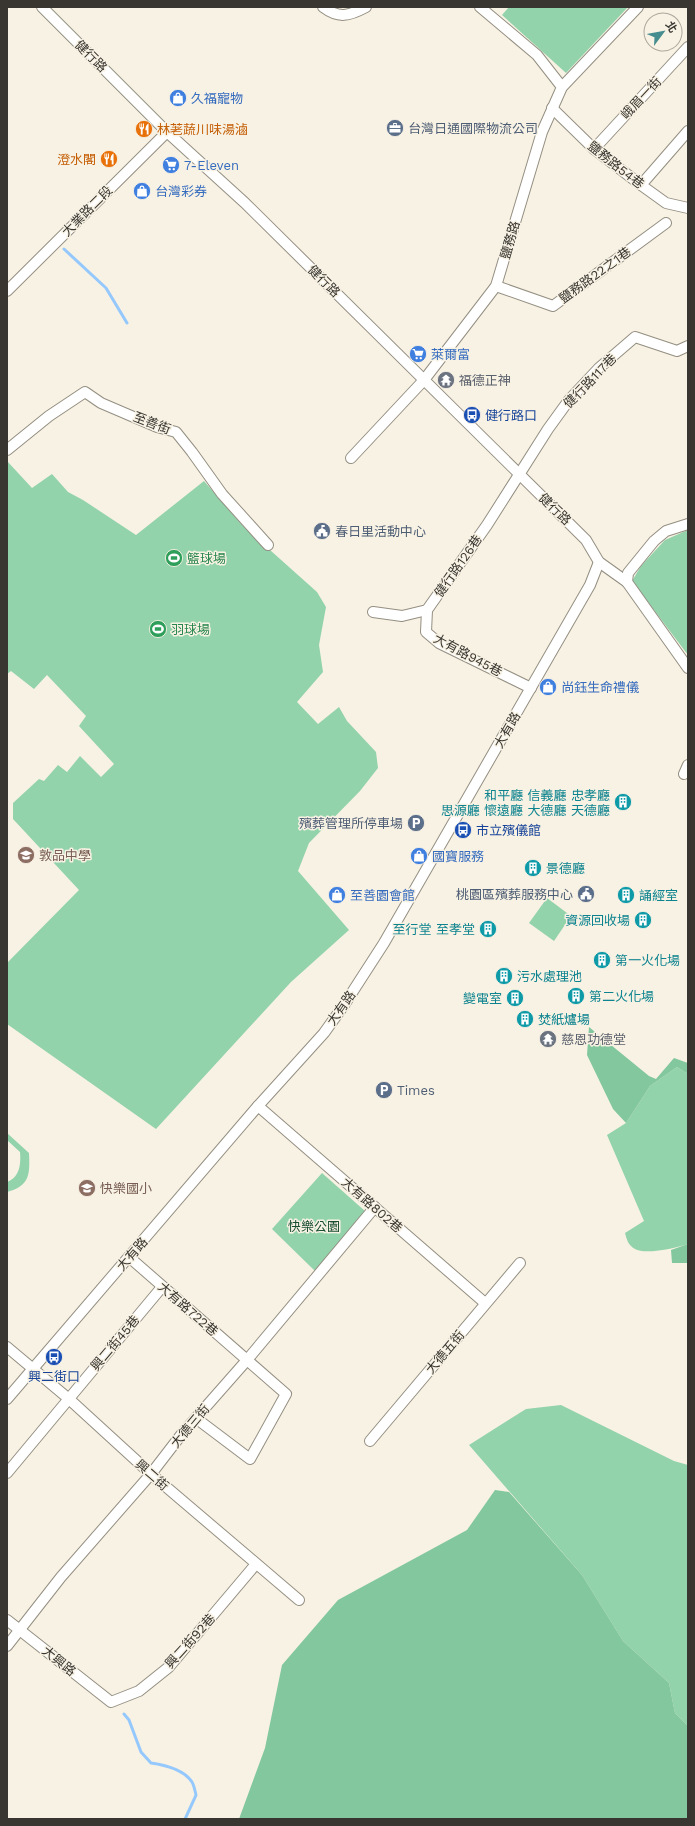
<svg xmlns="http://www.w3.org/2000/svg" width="695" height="1826" font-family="'Work Sans','Noto Sans TC',sans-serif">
	<rect width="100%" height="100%" fill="#f8f2e4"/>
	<g fill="#92d3ab">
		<polygon points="509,7 628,7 566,73 502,15"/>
		<polygon points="7,461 32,488 52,474 68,492 83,500 136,535 204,481 243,526 317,592 326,607 319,645 323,672 297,702 318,724 339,707 347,721 376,752 378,768 360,791 309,843 298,871 349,930 291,982 156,1129 7,1024 7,963 79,890 13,819 13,803 39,779 44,781 58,765 67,772 80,756 101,777 114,764 79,726 86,716 47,675 34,689 11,671 7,674"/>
		<polygon points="688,530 688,655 632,581 641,566 665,540"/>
		<polygon points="547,898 571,916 554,941 529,923"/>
		<path d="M677,1067l11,7v170c-11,4 -43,11 -53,5 -7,-4 -8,-9 -10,-16l19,-12 -37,-86 19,-12 24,-37z"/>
		<path d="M7,1133l22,20c1,21 1,33 -22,39v-10c13,-5 14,-18 13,-30l-13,-12z"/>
		<polygon points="322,1173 365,1211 315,1271 272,1229"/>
		<polygon points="561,1405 674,1461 688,1465 688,1726 675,1713 669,1683 623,1641 582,1575 469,1445 526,1409"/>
	</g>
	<g fill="#82c79e">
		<polygon points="589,1027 649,1076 656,1079 674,1058 688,1063 688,1074 677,1067 650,1086 626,1123 613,1109 587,1055"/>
		<polygon points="688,1244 688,1263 672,1263 671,1250"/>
		<polygon points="495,1490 509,1492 582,1575 623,1641 669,1683 675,1713 688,1726 688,1819 239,1819 265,1748 282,1665 338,1600 467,1530"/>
	</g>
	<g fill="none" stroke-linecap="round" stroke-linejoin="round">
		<g stroke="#95c8fd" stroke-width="3">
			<polyline points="64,249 106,288 127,323"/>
			<path d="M124,1714l5,6 12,32 10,11c14,2 33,7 41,19 2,3 3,9 4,13l-11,24"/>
		</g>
		<defs>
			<g id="street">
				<polyline points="42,7 167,132 245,203 586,540 599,562 627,582"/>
				<path d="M323,7c16,12 26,9 43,0"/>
				<polyline points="480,7 537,55 562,87"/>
				<polyline points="552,108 594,149 641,185 666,203 688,208"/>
				<polyline points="594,149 688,47"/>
				<polyline points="641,185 688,131"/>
				<polyline points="496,286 553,306 666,223"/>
				<polyline points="7,291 167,132"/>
				<polyline points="7,450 49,416 85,392 101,403 157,427 176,432 192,452 222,494 268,545"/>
				<polyline points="351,458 424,380 496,286 542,132 562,87 638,7"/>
				<polyline points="688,524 666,531 654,541 628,573 627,582 688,668"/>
				<polyline points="427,610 426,632 439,643 531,688"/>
				<polyline points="373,612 402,616 427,610 487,525 548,429 569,400 599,368 635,337 677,351 688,346"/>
				<polyline points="684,774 688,765"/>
				<polyline points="258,1106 485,1303"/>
				<polyline points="129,1257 286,1394 250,1459 197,1419"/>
				<polyline points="7,1347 69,1399 151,1474 299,1600"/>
				<polyline points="7,1399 258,1106 324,1033 344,1005 384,943 590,585 599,562"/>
				<polyline points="370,1441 520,1263"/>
				<polyline points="7,1473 162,1287"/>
				<polyline points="7,1620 111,1702 139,1691 169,1667 256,1564"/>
				<polyline points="7,1646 61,1577 151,1474 181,1435 247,1360 375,1207"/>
			</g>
		</defs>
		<use href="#street" stroke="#948f82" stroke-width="12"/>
		<use href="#street" stroke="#fff" stroke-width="10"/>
	</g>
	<defs>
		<symbol id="shop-disc" viewBox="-11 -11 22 22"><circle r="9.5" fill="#3f7fe0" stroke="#f8f2e4"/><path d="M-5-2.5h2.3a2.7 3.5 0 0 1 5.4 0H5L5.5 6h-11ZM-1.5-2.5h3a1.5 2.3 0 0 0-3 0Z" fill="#fff"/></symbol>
		<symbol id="office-disc" viewBox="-11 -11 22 22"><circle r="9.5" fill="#5c6f8a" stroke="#f8f2e4"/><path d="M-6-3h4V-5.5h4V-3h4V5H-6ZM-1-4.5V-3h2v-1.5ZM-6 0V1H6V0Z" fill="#fff"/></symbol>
		<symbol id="restaurant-disc" viewBox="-11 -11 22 22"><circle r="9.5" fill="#e8710a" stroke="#f8f2e4"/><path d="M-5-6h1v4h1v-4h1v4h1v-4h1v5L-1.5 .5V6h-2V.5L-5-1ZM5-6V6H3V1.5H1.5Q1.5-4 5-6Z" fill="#fff"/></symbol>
		<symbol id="supermarket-disc" viewBox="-11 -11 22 22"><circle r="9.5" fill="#3f7fe0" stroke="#f8f2e4"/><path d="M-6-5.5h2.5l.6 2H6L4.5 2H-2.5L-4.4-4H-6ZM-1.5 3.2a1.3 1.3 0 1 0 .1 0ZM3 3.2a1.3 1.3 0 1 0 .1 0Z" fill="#fff"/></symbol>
		<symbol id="temple-disc" viewBox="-11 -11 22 22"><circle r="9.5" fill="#6b7280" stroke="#f8f2e4"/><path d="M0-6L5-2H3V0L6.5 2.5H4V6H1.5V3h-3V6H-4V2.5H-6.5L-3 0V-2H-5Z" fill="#fff"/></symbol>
		<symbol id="bus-disc" viewBox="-11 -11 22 22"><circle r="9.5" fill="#1a4fb4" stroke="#f8f2e4"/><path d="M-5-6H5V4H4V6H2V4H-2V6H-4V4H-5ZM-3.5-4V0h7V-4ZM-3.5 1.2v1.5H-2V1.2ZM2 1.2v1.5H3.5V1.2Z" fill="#fff"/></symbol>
		<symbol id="civic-disc" viewBox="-11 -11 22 22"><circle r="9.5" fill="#5c6f8a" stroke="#f8f2e4"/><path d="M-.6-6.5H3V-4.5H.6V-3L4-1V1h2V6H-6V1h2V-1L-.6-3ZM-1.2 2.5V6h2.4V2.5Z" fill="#fff"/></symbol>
		<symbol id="stadium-disc" viewBox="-11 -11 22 22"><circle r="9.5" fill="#2e9e5b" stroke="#f8f2e4"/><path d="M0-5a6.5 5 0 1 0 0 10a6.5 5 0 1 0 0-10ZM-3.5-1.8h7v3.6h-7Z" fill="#fff"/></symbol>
		<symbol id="building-disc" viewBox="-11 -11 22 22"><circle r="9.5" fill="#0f9aa8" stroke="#f8f2e4"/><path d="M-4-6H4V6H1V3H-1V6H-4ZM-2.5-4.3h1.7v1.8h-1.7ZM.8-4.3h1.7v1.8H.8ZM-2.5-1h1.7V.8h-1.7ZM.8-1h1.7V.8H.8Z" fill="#fff"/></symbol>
		<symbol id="parking-disc" viewBox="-11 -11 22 22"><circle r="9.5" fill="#5c6f8a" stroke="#f8f2e4"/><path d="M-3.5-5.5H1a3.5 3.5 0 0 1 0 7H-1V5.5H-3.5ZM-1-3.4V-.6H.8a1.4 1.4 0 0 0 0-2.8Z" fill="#fff"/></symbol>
		<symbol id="school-disc" viewBox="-11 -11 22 22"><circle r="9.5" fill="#8d6e63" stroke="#f8f2e4"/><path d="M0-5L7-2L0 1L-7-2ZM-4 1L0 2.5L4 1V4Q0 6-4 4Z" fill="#fff"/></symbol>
	</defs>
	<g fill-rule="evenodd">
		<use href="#shop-disc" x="168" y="88" width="20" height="20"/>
		<use href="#office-disc" x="385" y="118" width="20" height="20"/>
		<use href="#restaurant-disc" x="134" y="119" width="20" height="20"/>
		<use href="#restaurant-disc" x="99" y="149" width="20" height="20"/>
		<use href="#supermarket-disc" x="161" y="155" width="20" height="20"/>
		<use href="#shop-disc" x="132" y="181" width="20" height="20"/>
		<use href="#supermarket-disc" x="408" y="344" width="20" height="20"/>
		<use href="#temple-disc" x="436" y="370" width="20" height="20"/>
		<use href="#bus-disc" x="462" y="405" width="20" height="20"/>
		<use href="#civic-disc" x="312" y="521" width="20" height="20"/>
		<use href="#stadium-disc" x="164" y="548" width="20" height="20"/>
		<use href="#stadium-disc" x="148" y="619" width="20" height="20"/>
		<use href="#shop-disc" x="538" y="677" width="20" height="20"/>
		<use href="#building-disc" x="613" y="792" width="20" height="20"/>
		<use href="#parking-disc" x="406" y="813" width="20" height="20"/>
		<use href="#bus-disc" x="453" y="820" width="20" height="20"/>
		<use href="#school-disc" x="16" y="845" width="20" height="20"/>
		<use href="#shop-disc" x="409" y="846" width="20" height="20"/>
		<use href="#building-disc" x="523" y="858" width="20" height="20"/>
		<use href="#civic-disc" x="576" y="884" width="20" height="20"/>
		<use href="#shop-disc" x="327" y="885" width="20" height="20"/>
		<use href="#building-disc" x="616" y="885" width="20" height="20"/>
		<use href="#building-disc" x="633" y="910" width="20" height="20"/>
		<use href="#building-disc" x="478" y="919" width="20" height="20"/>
		<use href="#building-disc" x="592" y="950" width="20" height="20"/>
		<use href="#building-disc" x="494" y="966" width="20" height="20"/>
		<use href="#building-disc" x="566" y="986" width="20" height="20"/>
		<use href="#building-disc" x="505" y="988" width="20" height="20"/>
		<use href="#building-disc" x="515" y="1009" width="20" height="20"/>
		<use href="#temple-disc" x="538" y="1029" width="20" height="20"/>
		<use href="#parking-disc" x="374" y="1080" width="20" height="20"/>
		<use href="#school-disc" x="77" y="1178" width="20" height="20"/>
		<use href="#bus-disc" x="44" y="1347" width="20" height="20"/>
	</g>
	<g text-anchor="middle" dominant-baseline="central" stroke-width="3" stroke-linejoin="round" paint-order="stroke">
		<g font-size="13" fill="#393631" stroke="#f8f2e4">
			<text transform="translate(91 56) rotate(45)">健行路</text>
			<text transform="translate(641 98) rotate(-47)">峨眉一街</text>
			<text transform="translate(616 165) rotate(38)">鹽務路54巷</text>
			<text transform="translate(87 211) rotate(-45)">大業路二段</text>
			<text transform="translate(510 240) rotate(-74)">鹽務路</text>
			<text transform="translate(595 275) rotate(-36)">鹽務路22之1巷</text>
			<text transform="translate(324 281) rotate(45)">健行路</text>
			<text transform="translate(590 381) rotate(-46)">健行路117巷</text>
			<text transform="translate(152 423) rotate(21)">至善街</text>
			<text transform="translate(555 509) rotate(44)">健行路</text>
			<text transform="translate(458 566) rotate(-55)">健行路126巷</text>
			<text transform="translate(468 655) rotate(28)">大有路945巷</text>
			<text transform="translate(507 730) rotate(-60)">大有路</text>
			<text transform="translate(341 1008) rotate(-55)">大有路</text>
			<text transform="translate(372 1205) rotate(41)">大有路802巷</text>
			<text transform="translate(132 1254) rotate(-49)">大有路</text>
			<text transform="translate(188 1309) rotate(41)">大有路722巷</text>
			<text transform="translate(115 1343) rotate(-50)">興二街45巷</text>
			<text transform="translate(445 1352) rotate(-50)">大德五街</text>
			<text transform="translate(190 1426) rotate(-50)">大德三街</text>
			<text transform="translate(152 1475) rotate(41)">興二街</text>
			<text transform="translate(190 1641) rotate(-48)">興二街92巷</text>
			<text transform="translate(59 1661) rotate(39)">大興路</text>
		</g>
		<g font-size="13" fill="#366cbe" stroke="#f8f2e4" text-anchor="start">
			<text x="191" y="98">久福寵物</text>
			<text x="184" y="165">7-Eleven</text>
			<text x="155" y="191">台灣彩券</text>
			<text x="431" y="354">萊爾富</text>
			<text x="561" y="687">尚鈺生命禮儀</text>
			<text x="432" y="856">國寶服務</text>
			<text x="350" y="895">至善園會館</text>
		</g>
		<g font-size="13" fill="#4e5e75" stroke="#f8f2e4" text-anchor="start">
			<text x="408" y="128">台灣日通國際物流公司</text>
			<text x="335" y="531">春日里活動中心</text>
			<text x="403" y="823" text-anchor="end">殯葬管理所停車場</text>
			<text x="573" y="894" text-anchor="end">桃園區殯葬服務中心</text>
			<text x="397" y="1090">Times</text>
		</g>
		<g font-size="13" fill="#c56008" stroke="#f8f2e4" text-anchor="start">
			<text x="157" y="129">林荖蔬川味湯滷</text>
			<text x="96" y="159" text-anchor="end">澄水閣</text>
		</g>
		<g font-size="13" fill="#5b616d" stroke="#f8f2e4" text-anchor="start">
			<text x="459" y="380">福德正神</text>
			<text x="561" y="1039">慈恩功德堂</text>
		</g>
		<g font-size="13" fill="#164399" stroke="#f8f2e4" text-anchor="start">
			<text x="485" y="415">健行路口</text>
			<text x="476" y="830">市立殯儀館</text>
			<text x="54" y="1376" text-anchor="middle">興二街口</text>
		</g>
		<g font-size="13" fill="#27864d" stroke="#f8f2e4" text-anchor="start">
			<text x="187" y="558">籃球場</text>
			<text x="171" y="629">羽球場</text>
		</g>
		<g font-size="13" fill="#0d838f" stroke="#f8f2e4" text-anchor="start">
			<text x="610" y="795" text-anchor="end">和平廳 信義廳 忠孝廳<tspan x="610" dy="15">思源廳 懷遠廳 大德廳 天德廳</tspan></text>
			<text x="546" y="868">景德廳</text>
			<text x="639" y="895">誦經室</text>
			<text x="630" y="920" text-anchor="end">資源回收場</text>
			<text x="475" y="929" text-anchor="end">至行堂 至孝堂</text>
			<text x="615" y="960">第一火化場</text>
			<text x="517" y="976">污水處理池</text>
			<text x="589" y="996">第二火化場</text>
			<text x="502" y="998" text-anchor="end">變電室</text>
			<text x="538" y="1019">焚紙爐場</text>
		</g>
		<g font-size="13" fill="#785e54" stroke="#f8f2e4" text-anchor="start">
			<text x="39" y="855">敦品中學</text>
			<text x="100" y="1188">快樂國小</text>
		</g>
		<g font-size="13" fill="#184d31" stroke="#f8f2e4">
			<text x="314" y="1226">快樂公園</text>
		</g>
	</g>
	<rect width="695" height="1826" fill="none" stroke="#393631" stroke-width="16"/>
	<g transform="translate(663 32) rotate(58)"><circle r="19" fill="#f8f2e4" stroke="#aca79c"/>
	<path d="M0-3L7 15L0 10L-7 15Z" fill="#458d8e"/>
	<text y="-6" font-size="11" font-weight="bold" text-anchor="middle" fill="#393631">北</text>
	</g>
</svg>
